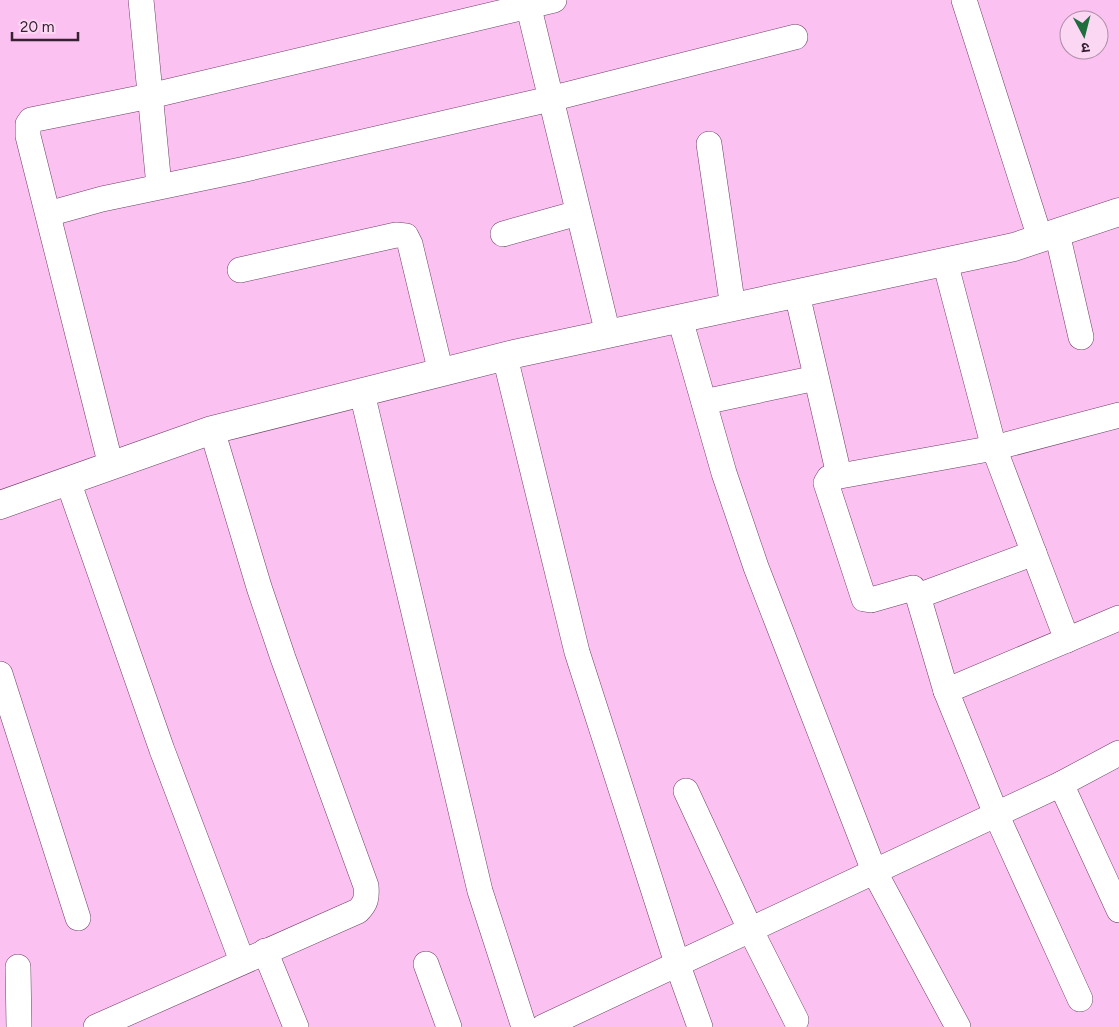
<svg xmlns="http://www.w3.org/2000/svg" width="1119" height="1027" font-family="Figtree,'Noto Sans Devanagari',sans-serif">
	<rect width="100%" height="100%" fill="#fbc1f1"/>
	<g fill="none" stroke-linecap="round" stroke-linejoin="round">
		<defs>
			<g id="minor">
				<polyline points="141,0 159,186"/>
				<polyline points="527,0 608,334"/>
				<polyline points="964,0 1040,238"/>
				<polyline points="709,144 733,308"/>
				<polyline points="48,214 102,199 241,170 550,99 795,37"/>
				<polyline points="1057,233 1081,337"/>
				<polyline points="503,234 578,213"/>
				<polyline points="945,262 994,448 1067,640"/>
				<polyline points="240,270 396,235 406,236 410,244 441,373"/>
				<polyline points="797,294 839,475"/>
				<polyline points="680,319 724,473 756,567 874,871 958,1027"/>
				<polyline points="505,357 577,652 677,963 700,1027"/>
				<polyline points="362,393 480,891 524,1027"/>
				<polyline points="704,402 816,378"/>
				<polyline points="111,466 28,136 28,124 31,120 150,96 554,0"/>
				<polyline points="68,481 162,750 242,961"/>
				<polyline points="1034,553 918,596 946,691 996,814 1080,999"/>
				<polyline points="918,596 913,588 871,600 864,599 827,486 826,483 829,478 994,448 1119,415"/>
				<polyline points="0,674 78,918"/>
				<polyline points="946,691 1119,618"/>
				<polyline points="1061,784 1119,910"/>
				<polyline points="686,791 750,929 796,1020"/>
				<polyline points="265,951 296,1027"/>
				<polyline points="426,964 449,1027"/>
				<polyline points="18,967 19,1027"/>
				<path d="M96,1027l262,-116c8,-8 9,-13 8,-25l-83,-228 -24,-71 -47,-157"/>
				<polyline points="543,1027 1061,784 1119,753"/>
			</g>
			<polyline id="tertiary" points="0,505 212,430 514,354 1014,247 1119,212"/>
		</defs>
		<use href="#minor" stroke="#703e68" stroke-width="26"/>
		<use href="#tertiary" stroke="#703e68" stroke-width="29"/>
		<use href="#minor" stroke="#fff" stroke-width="25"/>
		<use href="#tertiary" stroke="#fff" stroke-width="28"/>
	</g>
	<g transform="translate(1084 35) rotate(173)"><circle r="24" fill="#fbd7f4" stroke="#ac8ea6"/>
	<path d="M0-4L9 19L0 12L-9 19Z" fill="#1d6d3d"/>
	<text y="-8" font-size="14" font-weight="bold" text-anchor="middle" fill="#362032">उ</text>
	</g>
	<path d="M12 32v8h66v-8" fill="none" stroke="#362032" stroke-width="2.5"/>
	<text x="20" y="32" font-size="15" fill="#362032" stroke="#fbd7f4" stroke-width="4" paint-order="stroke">20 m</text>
</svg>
